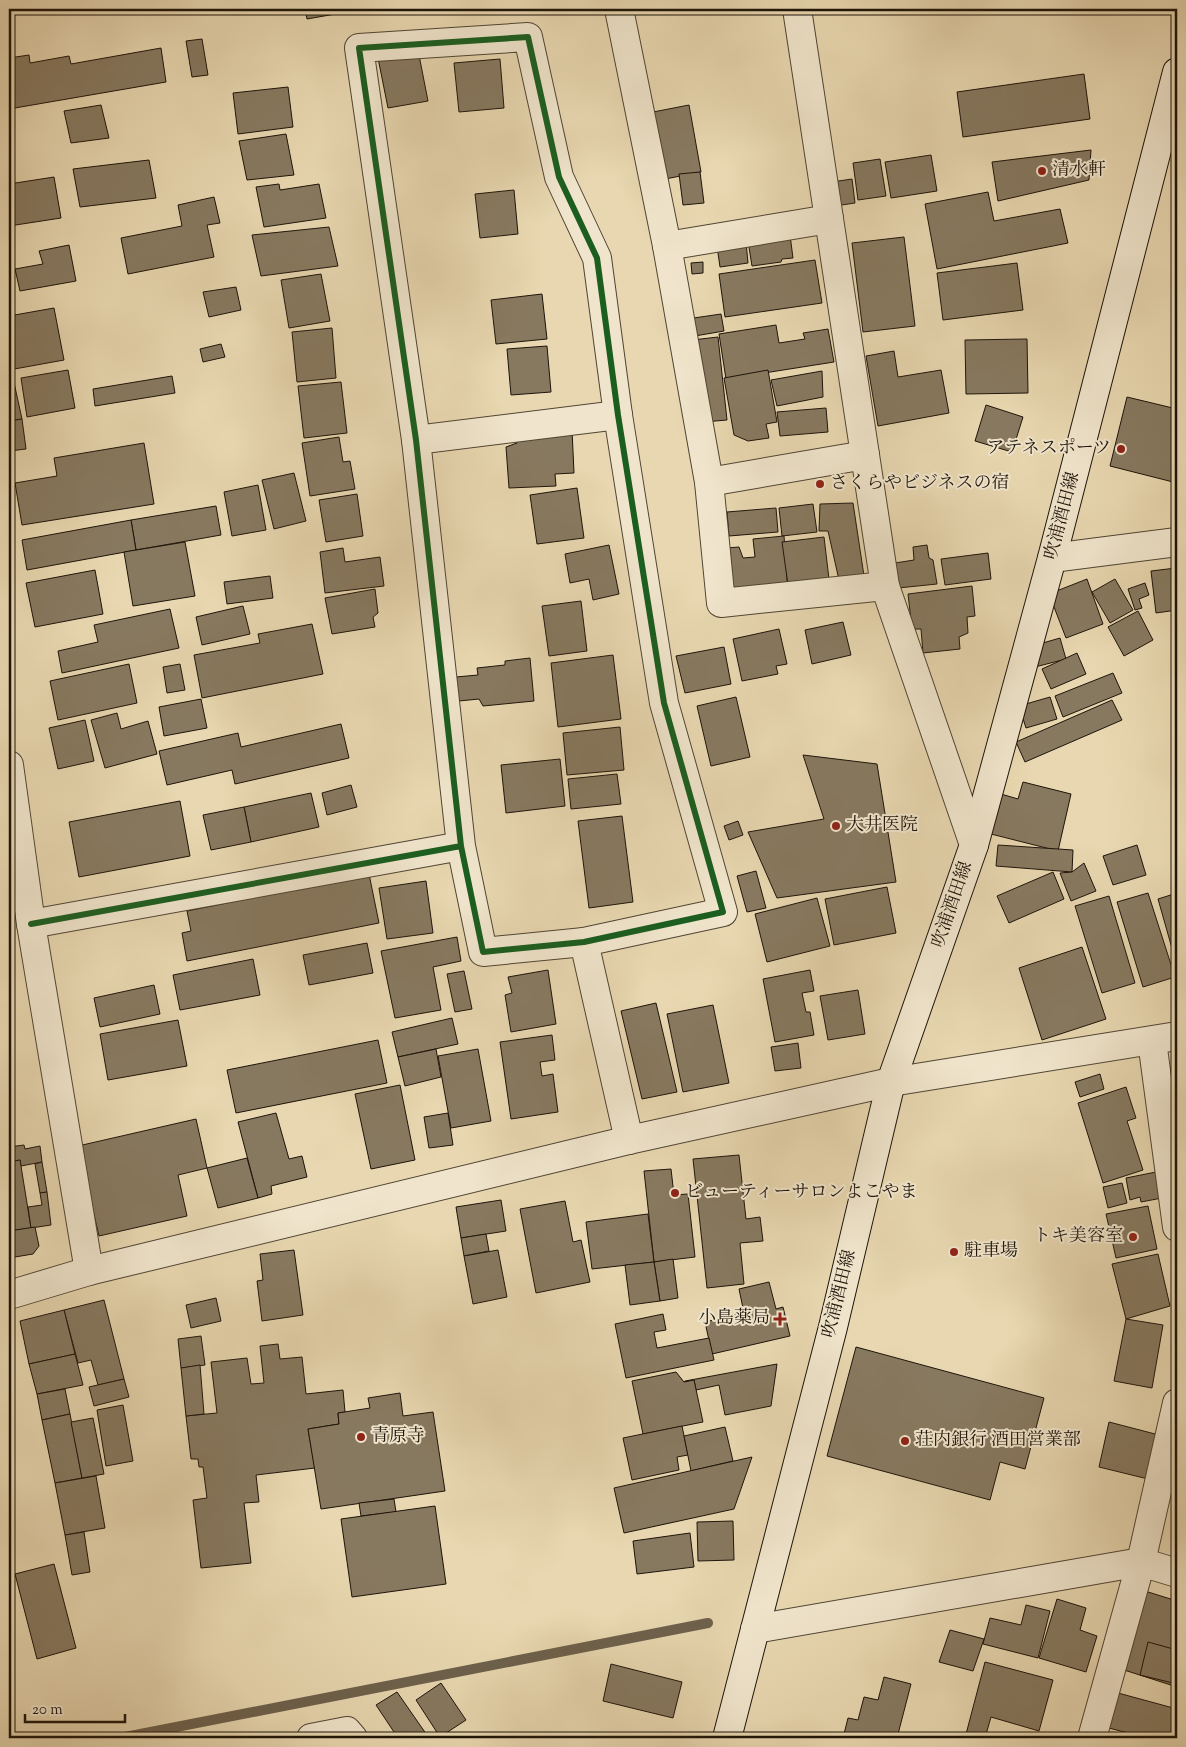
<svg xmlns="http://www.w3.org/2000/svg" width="1186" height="1747" font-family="'Sorts Mill Goudy','Noto Serif JP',serif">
	<rect width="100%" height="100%" fill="#e8d7b0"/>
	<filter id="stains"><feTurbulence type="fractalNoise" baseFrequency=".004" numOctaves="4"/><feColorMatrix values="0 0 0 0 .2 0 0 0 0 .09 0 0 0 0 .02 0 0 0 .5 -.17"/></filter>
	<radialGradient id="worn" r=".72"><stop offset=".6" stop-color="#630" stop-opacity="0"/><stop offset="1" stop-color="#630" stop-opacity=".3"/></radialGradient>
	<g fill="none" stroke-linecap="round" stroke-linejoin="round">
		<polyline stroke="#6d614c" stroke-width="10" points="120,1738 708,1623"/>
	</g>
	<g fill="#877960" stroke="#1d140a">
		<polygon points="305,9 364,9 307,19"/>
		<polygon points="202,39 208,75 192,77 186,41"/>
		<polygon points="161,48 166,82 9,109 9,58 29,55 30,63 69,56 71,64"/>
		<polygon points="418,50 428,101 388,108 378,58"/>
		<polygon points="500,59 504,108 459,112 454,63"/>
		<polygon points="1084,74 1090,119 963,137 957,92"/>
		<polygon points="288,87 293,127 238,134 233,93"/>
		<polygon points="101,105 109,138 71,143 64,111"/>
		<polygon points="689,105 701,172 660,180 648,113"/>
		<polygon points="286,134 294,175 247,180 239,141"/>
		<polygon points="1091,150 1089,180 998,201 992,162"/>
		<polygon points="931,155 937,191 891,198 885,162"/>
		<polygon points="880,159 886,196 858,200 853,163"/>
		<polygon points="149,160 156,198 80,207 73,169"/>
		<polygon points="700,172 704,203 683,205 679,174"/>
		<polygon points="54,177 61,218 9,226 9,184"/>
		<polygon points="852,179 855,203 835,206 832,182"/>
		<polygon points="279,184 280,190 319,184 326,218 264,227 256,187"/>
		<polygon points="514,190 518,234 480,238 475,194"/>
		<polygon points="988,192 994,221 1060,209 1068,243 937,269 925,204"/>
		<polygon points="214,197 220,223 207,225 214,257 128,274 121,238 182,226 178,205"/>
		<polygon points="329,227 338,266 261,276 252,235"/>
		<polygon points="790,235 793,258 782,259 781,262 752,266 748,241"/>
		<polygon points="904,237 915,326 863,332 852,243"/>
		<polygon points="746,242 748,263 720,267 717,246"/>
		<polygon points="69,245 76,281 20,291 15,269 43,264 39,251"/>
		<polygon points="815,260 822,303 725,317 719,274"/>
		<polygon points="703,262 703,273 692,274 691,263"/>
		<polygon points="1017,263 1023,310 943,320 937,273"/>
		<polygon points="321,274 330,321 289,328 281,280"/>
		<polygon points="236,287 241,310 209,317 203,292"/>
		<polygon points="542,294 547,339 496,344 491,300"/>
		<polygon points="54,308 64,360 9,370 9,316"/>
		<polygon points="721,314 724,331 689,337 687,319"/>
		<polygon points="776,325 779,343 805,339 803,333 828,329 834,362 726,379 719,334"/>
		<polygon points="332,328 336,378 297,382 292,332"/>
		<polygon points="718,337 727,420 692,423 684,341"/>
		<polygon points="1027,339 1028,393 966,394 965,340"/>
		<polygon points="221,344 225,357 203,362 200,349"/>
		<polygon points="547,346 551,392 511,395 507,349"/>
		<polygon points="894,351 898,377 941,370 949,413 878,426 866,356"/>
		<polygon points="68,370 75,408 27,417 21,378"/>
		<polygon points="768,370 777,422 766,424 769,438 748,441 734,435 724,378"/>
		<polygon points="822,371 823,397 777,406 771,380"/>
		<polygon points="172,376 175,393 95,406 93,389"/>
		<polygon points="13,378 22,419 9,421 9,379"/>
		<polygon points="341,382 347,433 304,438 298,386"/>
		<polygon points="1127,397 1177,409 1177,483 1110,466"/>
		<polygon points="986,405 1023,417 1012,452 975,441"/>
		<polygon points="826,408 828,432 780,436 777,412"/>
		<polygon points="22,419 26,449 9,451 9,421"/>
		<polygon points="572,430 574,473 555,474 556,486 509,488 506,447 517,443 514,433"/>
		<polygon points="339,437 343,462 350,461 355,489 310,496 302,443"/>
		<polygon points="144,443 154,504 22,525 15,483 57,476 54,458"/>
		<polygon points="294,473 306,521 274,529 262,480"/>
		<polygon points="258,485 266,530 232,536 224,492"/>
		<polygon points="577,488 584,538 537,544 530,495"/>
		<polygon points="357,494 363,536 326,542 319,500"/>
		<polygon points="853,503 864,576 839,580 828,531 819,531 820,504"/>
		<polygon points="813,504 817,532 782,536 779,508"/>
		<polygon points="216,506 221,535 136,550 131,520"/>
		<polygon points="776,508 778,532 729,536 727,512"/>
		<polygon points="131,520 136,550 27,570 22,540"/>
		<polygon points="784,536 788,592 719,597 715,549 739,547 743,558 755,557 753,539"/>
		<polygon points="824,537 829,579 788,585 782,542"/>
		<polygon points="185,542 195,596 133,606 124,552"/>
		<polygon points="609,545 619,594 593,600 589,579 570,583 565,554"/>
		<polygon points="927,545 929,558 933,560 937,584 898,588 895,563 914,560 913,547"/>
		<polygon points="343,548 345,562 380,557 384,586 325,593 320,552"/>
		<polygon points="988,553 991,579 945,585 941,559"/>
		<polygon points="1176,568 1177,610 1156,613 1151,571"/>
		<polygon points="95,570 103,614 35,627 26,583"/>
		<polygon points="270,576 273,598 227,604 224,582"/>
		<polygon points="1087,579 1103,624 1066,638 1049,594"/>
		<polygon points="1115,579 1133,610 1110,623 1092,592"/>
		<polygon points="1145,583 1149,595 1139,599 1142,608 1135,610 1128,589"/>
		<polygon points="972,586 975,616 967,617 968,633 959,637 960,649 923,653 921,629 912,629 908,594"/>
		<polygon points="375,589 378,613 373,617 375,627 332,634 325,598"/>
		<polygon points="581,601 587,651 549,656 542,606"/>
		<polygon points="243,606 250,634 202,645 196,617"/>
		<polygon points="170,609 179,648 62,673 58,651 98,642 94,625"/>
		<polygon points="1138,611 1153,640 1124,656 1108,627"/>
		<polygon points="843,622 851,655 812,664 805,630"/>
		<polygon points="312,624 323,674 202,698 194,655 260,643 258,634"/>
		<polygon points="779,629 787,664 776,666 778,674 742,681 733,639"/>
		<polygon points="1060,638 1066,659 1035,667 1036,645"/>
		<polygon points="724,647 731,684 685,693 676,656"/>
		<polygon points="1077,653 1086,674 1051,689 1042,669"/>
		<polygon points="613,655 621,719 558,727 551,663"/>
		<polygon points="530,658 534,701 483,706 479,699 459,701 456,677 478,675 477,668 505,665 505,661"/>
		<polygon points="129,664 137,703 58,720 50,681"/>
		<polygon points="180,664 185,690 167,693 163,667"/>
		<polygon points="1113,673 1122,693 1063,717 1055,696"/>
		<polygon points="736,697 750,757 711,766 697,706"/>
		<polygon points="1050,697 1057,719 1026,728 1019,706"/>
		<polygon points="201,699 207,728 164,736 159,707"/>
		<polygon points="1112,700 1122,720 1025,762 1016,742"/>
		<polygon points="117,713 121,729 148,721 157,754 105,768 91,720"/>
		<polygon points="85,720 94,761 58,769 49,728"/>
		<polygon points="341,724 349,758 235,784 232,770 167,785 159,751 238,733 241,747"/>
		<polygon points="620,727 624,770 567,775 563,733"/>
		<polygon points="803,755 877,764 896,882 777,898 748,832 824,819"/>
		<polygon points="560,759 565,806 506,813 501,765"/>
		<polygon points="617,774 621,804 571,809 568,779"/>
		<polygon points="1023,782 1071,794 1058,851 991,834 1001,794 1018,799"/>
		<polygon points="351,785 357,807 327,815 322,793"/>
		<polygon points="311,793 319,827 251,842 244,807"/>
		<polygon points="180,801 190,856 79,877 69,822"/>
		<polygon points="244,807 251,842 211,850 203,815"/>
		<polygon points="622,816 633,902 589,908 578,821"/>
		<polygon points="738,821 743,835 729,840 724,826"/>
		<polygon points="998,845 1073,850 1072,872 996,866"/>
		<polygon points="1137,845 1146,875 1113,885 1103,856"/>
		<polygon points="1084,863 1096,891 1071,901 1060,873 1072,872"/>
		<polygon points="756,871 766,908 747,912 737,876"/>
		<polygon points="1053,872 1064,899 1009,923 997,896"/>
		<polygon points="369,874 379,923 187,961 182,933 191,931 187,911"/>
		<polygon points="426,881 433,933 387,939 379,888"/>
		<polygon points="887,887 896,933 834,945 825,899"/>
		<polygon points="1148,893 1175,977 1143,987 1117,902"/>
		<polygon points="1177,893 1177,966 1158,899"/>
		<polygon points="1109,896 1135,983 1102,993 1075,906"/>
		<polygon points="817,898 830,946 767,962 755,914"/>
		<polygon points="457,937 461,961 433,967 441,1010 395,1018 381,951"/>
		<polygon points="367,943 373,973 309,985 303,955"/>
		<polygon points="1082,947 1106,1019 1042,1040 1019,968"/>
		<polygon points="253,959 260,995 180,1010 173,975"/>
		<polygon points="548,970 556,1024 511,1032 505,995 512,993 508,977"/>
		<polygon points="810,970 814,991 802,993 806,1012 810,1012 814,1035 775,1042 763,979"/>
		<polygon points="464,971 472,1009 455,1012 447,974"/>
		<polygon points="154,985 160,1014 100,1027 94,998"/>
		<polygon points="858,990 865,1034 828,1040 820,996"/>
		<polygon points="656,1003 677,1092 642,1099 621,1011"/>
		<polygon points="713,1005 729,1083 683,1092 667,1014"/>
		<polygon points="452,1018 458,1044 398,1057 392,1032"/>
		<polygon points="178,1020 187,1066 108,1080 100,1034"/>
		<polygon points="552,1035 555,1060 540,1062 542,1076 553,1074 558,1112 511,1119 500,1042"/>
		<polygon points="378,1040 387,1083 236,1113 227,1070"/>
		<polygon points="798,1043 801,1068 775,1071 771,1047"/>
		<polygon points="436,1049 441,1077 405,1086 398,1057"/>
		<polygon points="478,1049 491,1121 451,1128 438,1056"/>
		<polygon points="1100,1074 1104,1089 1080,1097 1075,1082"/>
		<polygon points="400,1085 415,1160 371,1169 355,1094"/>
		<polygon points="1126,1087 1136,1118 1127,1121 1143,1170 1103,1183 1078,1103"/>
		<polygon points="276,1113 289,1159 302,1156 307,1177 271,1186 272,1194 258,1198 238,1122"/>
		<polygon points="448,1113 453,1145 429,1148 424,1117"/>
		<polygon points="196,1119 207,1168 178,1175 187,1216 99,1236 78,1146"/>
		<polygon points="24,1145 25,1149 40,1146 42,1162 21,1166 20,1160 9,1162 9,1147"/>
		<polygon points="739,1155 746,1219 760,1217 763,1241 740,1243 744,1284 707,1288 693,1159"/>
		<polygon points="247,1158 258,1198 218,1208 207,1168"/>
		<polygon points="20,1160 31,1228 9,1231 9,1162"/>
		<polygon points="42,1162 47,1192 40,1193 35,1164"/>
		<polygon points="671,1169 674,1195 688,1194 695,1257 654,1262 644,1171"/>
		<polygon points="1156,1172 1162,1198 1141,1202 1140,1197 1130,1200 1126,1178"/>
		<polygon points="1122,1183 1127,1203 1108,1208 1103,1187"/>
		<polygon points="47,1192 51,1225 31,1228 28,1207 42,1205 40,1193"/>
		<polygon points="501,1200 506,1231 461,1238 456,1207"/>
		<polygon points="565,1201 573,1242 581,1240 590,1282 536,1293 520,1209"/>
		<polygon points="1148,1206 1157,1249 1116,1258 1106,1214"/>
		<polygon points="648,1214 654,1262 592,1269 586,1222"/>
		<polygon points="35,1227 39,1246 33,1254 9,1258 9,1231"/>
		<polygon points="486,1234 489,1251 464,1256 461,1238"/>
		<polygon points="294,1250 303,1315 262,1321 257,1281 263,1280 260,1254"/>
		<polygon points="498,1250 507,1297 473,1304 464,1256"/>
		<polygon points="1158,1254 1170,1306 1126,1319 1112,1264"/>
		<polygon points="673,1259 678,1298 660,1301 654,1262"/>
		<polygon points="654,1262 660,1301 630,1305 625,1265"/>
		<polygon points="769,1282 776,1309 783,1307 790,1336 712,1354 705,1322 744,1313 739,1289"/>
		<polygon points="216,1298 221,1321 191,1328 186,1305"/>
		<polygon points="104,1300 124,1379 98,1385 91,1360 78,1363 64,1310"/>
		<polygon points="64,1310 75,1354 29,1364 20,1321"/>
		<polygon points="663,1314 666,1330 654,1332 657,1348 709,1338 714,1360 626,1378 615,1324"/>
		<polygon points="1126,1319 1163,1325 1152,1388 1114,1381"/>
		<polygon points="201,1336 205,1365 181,1368 178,1339"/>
		<polygon points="278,1344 280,1359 302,1357 306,1394 343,1390 345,1412 338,1413 339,1424 308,1429 315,1468 256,1475 259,1502 244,1503 251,1563 201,1568 193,1500 207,1498 203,1467 199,1467 198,1459 191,1459 186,1416 217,1413 211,1362 247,1358 251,1384 264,1383 260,1346"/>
		<polygon points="856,1347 1044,1398 1025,1469 1000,1462 990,1500 827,1456"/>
		<polygon points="75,1354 83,1385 37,1394 29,1364"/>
		<polygon points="777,1364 771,1406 725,1415 719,1385 696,1390 694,1380 684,1382 685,1381"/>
		<polygon points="200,1365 204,1414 186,1416 181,1368"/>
		<polygon points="676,1372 684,1382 694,1380 703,1422 643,1434 632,1381"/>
		<polygon points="124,1379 129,1397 94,1406 89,1387"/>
		<polygon points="65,1389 70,1414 42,1420 37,1394"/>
		<polygon points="400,1393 403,1416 433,1412 445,1491 321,1509 308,1429 339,1424 338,1413 370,1408 368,1398"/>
		<polygon points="123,1405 133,1461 106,1466 97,1410"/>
		<polygon points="70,1414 82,1478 55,1483 42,1420"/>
		<polygon points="93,1418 104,1474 82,1478 71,1422"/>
		<polygon points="1109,1422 1159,1435 1148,1479 1099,1467"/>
		<polygon points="682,1426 688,1455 677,1457 679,1470 632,1480 623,1438"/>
		<polygon points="725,1427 733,1461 691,1471 684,1436"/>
		<polygon points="752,1457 734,1509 624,1533 614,1488"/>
		<polygon points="96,1476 105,1528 65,1535 55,1483"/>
		<polygon points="394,1499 396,1512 361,1516 359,1503"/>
		<polygon points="435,1506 446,1584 352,1597 341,1519"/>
		<polygon points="733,1521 734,1560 698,1561 697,1522"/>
		<polygon points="84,1532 90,1572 72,1575 65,1535"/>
		<polygon points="690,1533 694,1567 637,1574 633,1541"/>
		<polygon points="54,1564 76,1648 37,1659 15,1574"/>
		<polygon points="1145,1591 1177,1601 1177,1687 1121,1669"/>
		<polygon points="1057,1599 1086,1608 1080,1630 1097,1636 1086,1672 1039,1658"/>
		<polygon points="1026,1605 1050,1611 1038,1658 983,1644 990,1618 1021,1625"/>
		<polygon points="950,1630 984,1639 973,1671 939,1662"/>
		<polygon points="1148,1642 1177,1650 1177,1684 1140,1675"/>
		<polygon points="985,1662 1053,1680 1039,1731 991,1717 985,1738 965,1738"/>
		<polygon points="611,1664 682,1682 673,1718 603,1701"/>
		<polygon points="884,1677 911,1684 897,1738 834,1738 835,1735 843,1738 848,1718 858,1720 864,1697 878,1700"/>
		<polygon points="441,1683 466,1720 440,1737 416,1700"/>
		<polygon points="397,1692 429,1738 398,1738 376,1705"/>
		<polygon points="1118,1693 1177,1709 1177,1738 1147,1738 1109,1728"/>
	</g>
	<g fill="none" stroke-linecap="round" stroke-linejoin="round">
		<defs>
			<g id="minor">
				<polyline points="619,9 667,246 829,219"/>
				<polyline points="797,9 885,586 974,845"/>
				<polyline points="667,246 709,482 721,603 885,586"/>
				<polyline points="416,440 618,415"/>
				<polyline points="709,482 865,455"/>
				<polyline points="1052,558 1177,542"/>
				<polyline points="9,765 31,924 89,1271"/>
				<polyline points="31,924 461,846 483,952 584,942 723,912 664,703 618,415 597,258 559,177 528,37 359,48 416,440 461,846"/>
				<polyline points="584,942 629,1140"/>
				<polyline points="1152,1041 1177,1227"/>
				<polyline points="891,1082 1177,1036"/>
				<polyline points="755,1629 1141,1562 1177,1573"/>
				<polyline points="311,1738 347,1731 353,1738"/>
				<polyline points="1092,1738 1141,1562 1177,1403"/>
			</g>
			<polyline id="tertiary" points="9,1295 89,1271 629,1140 891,1082"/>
			<polyline id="secondary" points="727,1738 833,1327 891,1082 974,845 1052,558 1177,72"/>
		</defs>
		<use href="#minor" stroke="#504534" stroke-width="30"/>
		<use href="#tertiary" stroke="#504534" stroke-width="30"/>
		<use href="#secondary" stroke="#1d140a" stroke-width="30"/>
		<use href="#minor" stroke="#f0e5cc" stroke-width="28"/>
		<use href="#tertiary" stroke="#f0e5cc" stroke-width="28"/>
		<use href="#secondary" stroke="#f0e5cc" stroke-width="28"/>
		<defs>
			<polyline id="cycleway" points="31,924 461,846 483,952 584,942 723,912 664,703 618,415 597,258 559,177 528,37 359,48 416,440 461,846"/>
		</defs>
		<use href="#cycleway" stroke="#f0e5cc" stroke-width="9"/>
		<use href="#cycleway" stroke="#1b5e20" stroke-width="6"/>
	</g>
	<g fill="#8f2418" stroke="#f0e5cc" stroke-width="2">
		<circle cx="1042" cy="171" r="5"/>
		<circle cx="1121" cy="449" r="5"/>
		<circle cx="820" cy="484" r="5"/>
		<circle cx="836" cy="826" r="5"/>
		<circle cx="675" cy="1193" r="5"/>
		<circle cx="1133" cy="1237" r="5"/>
		<circle cx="954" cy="1252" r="5"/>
		<path d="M777.5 1311.5h5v5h5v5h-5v5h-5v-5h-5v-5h5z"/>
		<circle cx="361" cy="1437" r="5"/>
		<circle cx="905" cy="1441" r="5"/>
	</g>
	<g text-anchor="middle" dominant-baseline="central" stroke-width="4" stroke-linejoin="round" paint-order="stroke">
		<g font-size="18" fill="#1d140a" stroke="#f0e5cc" text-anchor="start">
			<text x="1052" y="171">清水軒</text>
			<text x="1111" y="449" text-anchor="end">アテネスポーツ</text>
			<text x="830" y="484">さくらやビジネスの宿</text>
			<text x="846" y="826">大井医院</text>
			<text x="685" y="1193">ビューティーサロンよこやま</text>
			<text x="1123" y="1237" text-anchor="end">トキ美容室</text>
			<text x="964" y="1252">駐車場</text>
			<text x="770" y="1319" text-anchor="end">小島薬局</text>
			<text x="371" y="1437">青原寺</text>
			<text x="915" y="1441">荘内銀行 酒田営業部</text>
		</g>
		<g font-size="18" fill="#1d140a" stroke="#f0e5cc">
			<text transform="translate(1063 516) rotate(-75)">吹浦酒田線</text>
			<text transform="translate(953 905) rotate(-71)">吹浦酒田線</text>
			<text transform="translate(840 1294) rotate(-76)">吹浦酒田線</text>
		</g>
	</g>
	<rect width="1186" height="1747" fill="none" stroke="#e8d7b0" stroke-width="30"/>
	<rect x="10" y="10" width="1166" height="1727" fill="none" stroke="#1d140a" stroke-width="2.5"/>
	<rect x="15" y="15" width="1156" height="1717" fill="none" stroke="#1d140a"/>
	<path d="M25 1714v8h100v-8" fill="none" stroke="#1d140a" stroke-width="2.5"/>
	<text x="32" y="1714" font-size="15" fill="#1d140a" stroke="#f0e5cc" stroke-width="4" paint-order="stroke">20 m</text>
	<rect width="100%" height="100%" filter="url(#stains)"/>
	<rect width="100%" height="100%" fill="url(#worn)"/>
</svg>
